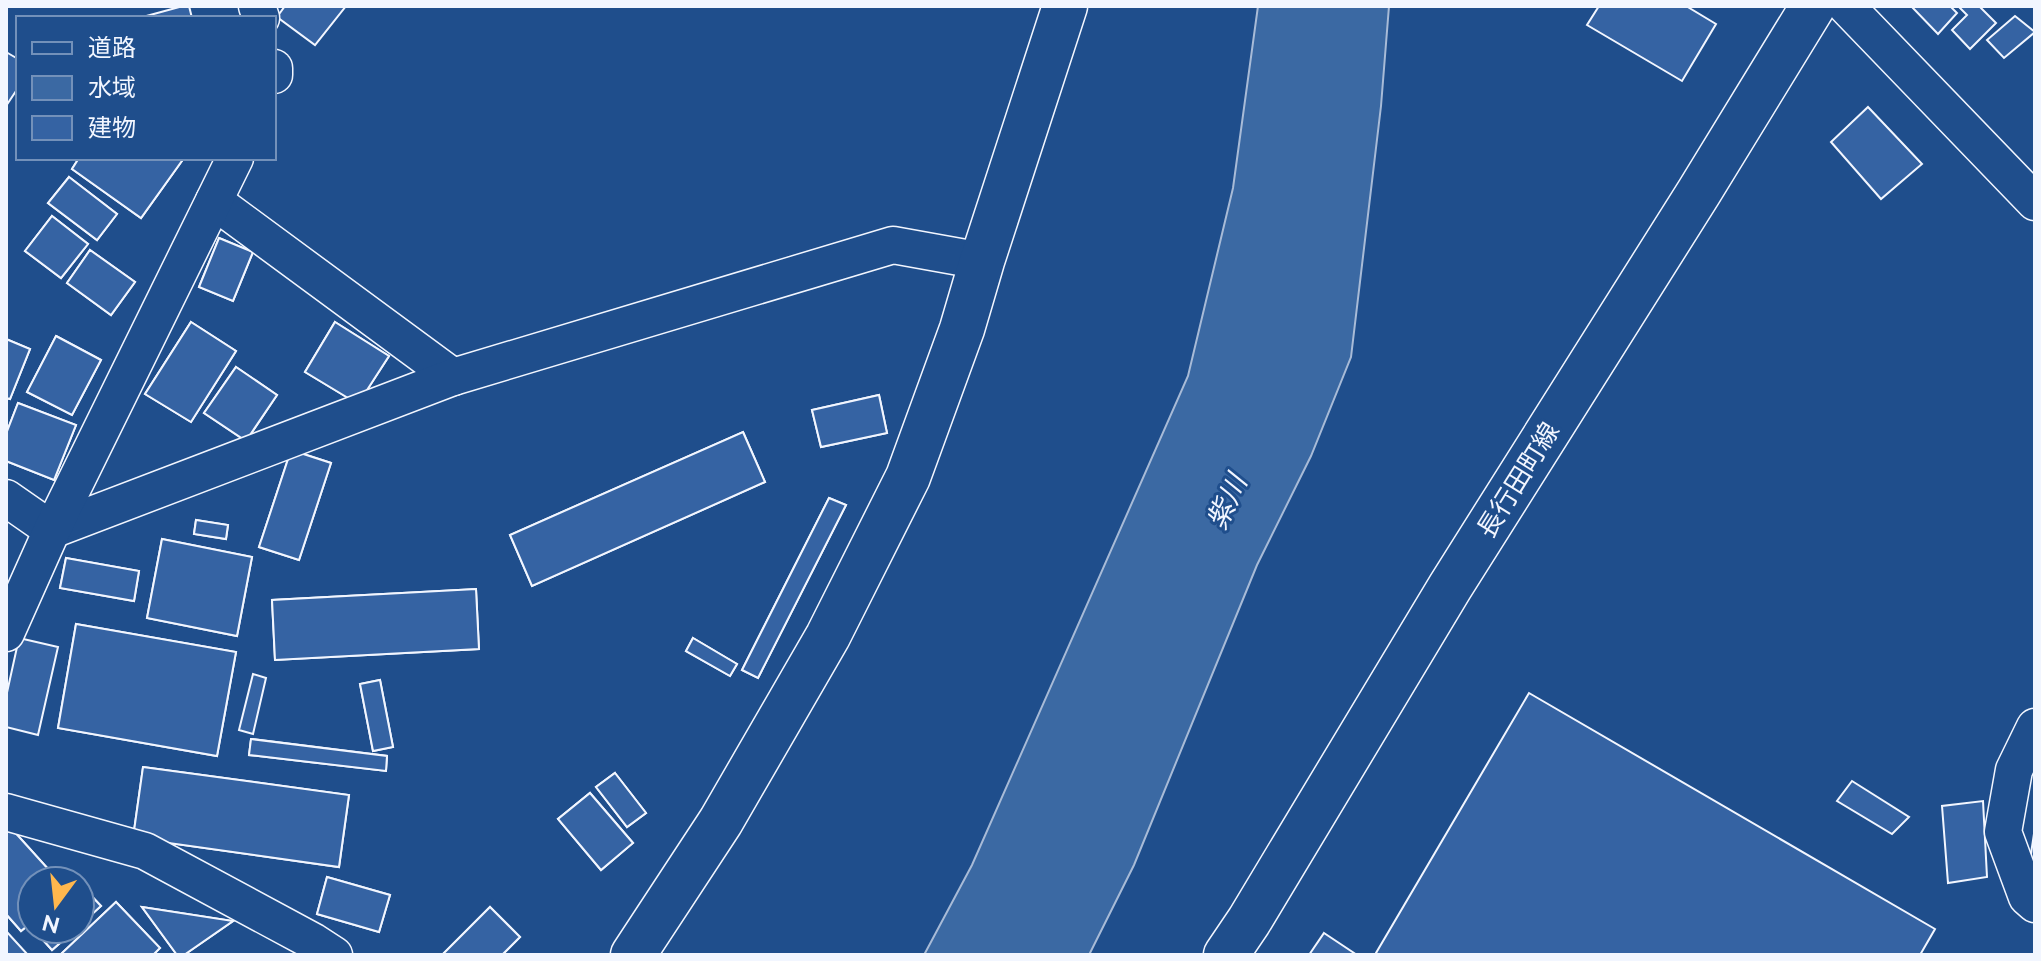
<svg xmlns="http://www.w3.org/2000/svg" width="2041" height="961" font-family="Raleway,'Noto Sans JP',sans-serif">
	<rect width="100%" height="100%" fill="#1f4e8c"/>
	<polygon fill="#3b69a3" stroke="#a8bbd7" stroke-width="2" points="1258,6 1389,6 1381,106 1351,357 1311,456 1257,565 1134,865 1089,955 924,955 972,865 1188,376 1233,188"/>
	<g fill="#3563a3" stroke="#f2f6ff" stroke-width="2">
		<polygon points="183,6 189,6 192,18 139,18"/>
		<polygon points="285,6 346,6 315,45 277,17"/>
		<polygon points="1599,6 1686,6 1716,24 1682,81 1587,25"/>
		<polygon points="1911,6 1950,6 1957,13 1938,34"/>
		<polygon points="1958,6 1979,6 1996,23 1970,49 1952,30 1967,15"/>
		<polygon points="2015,16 2035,32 2004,58 1987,40"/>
		<polygon points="6,52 18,59 18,88 6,106"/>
		<polygon points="1868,107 1922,164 1881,199 1831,142"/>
		<polygon points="79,158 184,158 141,218 72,169"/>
		<polygon points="79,158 184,158 141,218 72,169"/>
		<polygon points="69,177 117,214 97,240 48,203"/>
		<polygon points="69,177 117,214 97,240 48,203"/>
		<polygon points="52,216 88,244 61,278 25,251"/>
		<polygon points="52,216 88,244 61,278 25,251"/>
		<polygon points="219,238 253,252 233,301 199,287"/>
		<polygon points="219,238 253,252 233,301 199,287"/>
		<polygon points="90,250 135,282 111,315 67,283"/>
		<polygon points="90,250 135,282 111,315 67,283"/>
		<polygon points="191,322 236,351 191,422 145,394"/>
		<polygon points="191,322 236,351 191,422 145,394"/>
		<polygon points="335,322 389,356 358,404 305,372"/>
		<polygon points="335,322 389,356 358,404 305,372"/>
		<polygon points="56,336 101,360 72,415 27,392"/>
		<polygon points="56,336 101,360 72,415 27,392"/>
		<polygon points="6,339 30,349 10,399 6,398"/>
		<polygon points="6,339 30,349 10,399 6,398"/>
		<polygon points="236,367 277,395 246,441 204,413"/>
		<polygon points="236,367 277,395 246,441 204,413"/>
		<polygon points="879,395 887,433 821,447 812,410"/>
		<polygon points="879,395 887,433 821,447 812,410"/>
		<polygon points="18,403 76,425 54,480 6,461 6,434"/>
		<polygon points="18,403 76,425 54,480 6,461 6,434"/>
		<polygon points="743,432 765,482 532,586 510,535"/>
		<polygon points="743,432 765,482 532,586 510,535"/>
		<polygon points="291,450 331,463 299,560 259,547"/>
		<polygon points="291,450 331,463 299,560 259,547"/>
		<polygon points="829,498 846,505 758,678 742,670"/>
		<polygon points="829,498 846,505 758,678 742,670"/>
		<polygon points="196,520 228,525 226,539 194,534"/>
		<polygon points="196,520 228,525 226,539 194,534"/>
		<polygon points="162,539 252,557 237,636 147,618"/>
		<polygon points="162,539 252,557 237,636 147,618"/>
		<polygon points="66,558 139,571 134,601 60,588"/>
		<polygon points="66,558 139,571 134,601 60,588"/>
		<polygon points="476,589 479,649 275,660 272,600"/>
		<polygon points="476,589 479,649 275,660 272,600"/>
		<polygon points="76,624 236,652 217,756 58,728"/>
		<polygon points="76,624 236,652 217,756 58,728"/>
		<polygon points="19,638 58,647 38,735 6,727 6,697"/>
		<polygon points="693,638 737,664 730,676 686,651"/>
		<polygon points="693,638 737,664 730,676 686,651"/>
		<polygon points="253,674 266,678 253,734 239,730"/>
		<polygon points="380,680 393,747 373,751 360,684"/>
		<polygon points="380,680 393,747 373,751 360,684"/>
		<polygon points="1529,693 1935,929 1920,955 1379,955 1376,953"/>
		<polygon points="251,739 387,756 386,771 249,755"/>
		<polygon points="251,739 387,756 386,771 249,755"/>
		<polygon points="143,767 349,795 339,867 133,838"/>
		<polygon points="143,767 349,795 339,867 133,838"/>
		<polygon points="615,773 646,813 627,827 596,787"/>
		<polygon points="615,773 646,813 627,827 596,787"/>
		<polygon points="1852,781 1909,817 1892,834 1837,801"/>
		<polygon points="590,793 633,843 601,870 558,819"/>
		<polygon points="590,793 633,843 601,870 558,819"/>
		<polygon points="1983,801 1987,877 1948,883 1942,806"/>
		<polygon points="2035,827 2035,868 2029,867"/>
		<polygon points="11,828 59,881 32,881 32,922 21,931 6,914 6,832"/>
		<polygon points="11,828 59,881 32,881 32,922 21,931 6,914 6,832"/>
		<polygon points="327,877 390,895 379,932 317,914"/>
		<polygon points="327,877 390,895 379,932 317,914"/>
		<polygon points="83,887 101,906 80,925 80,890"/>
		<polygon points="83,887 101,906 80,925 80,890"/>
		<polygon points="116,902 160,948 153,955 60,955"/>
		<polygon points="116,902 160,948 153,955 60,955"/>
		<polygon points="142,907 233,921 184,955 177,955"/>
		<polygon points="142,907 233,921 184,955 177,955"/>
		<polygon points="490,907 520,937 502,955 442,955"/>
		<polygon points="490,907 520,937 502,955 442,955"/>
		<polygon points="37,929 76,929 52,950 35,931"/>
		<polygon points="37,929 76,929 52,950 35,931"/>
		<polygon points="6,931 28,955 6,955"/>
		<polygon points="1324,933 1357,955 1309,955"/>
	</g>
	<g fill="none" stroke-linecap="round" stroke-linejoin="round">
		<defs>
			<g id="minor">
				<polyline points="257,6 261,18"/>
				<polyline points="1846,6 2035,202"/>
				<polyline points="274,68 274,75"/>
				<polyline points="214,201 453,377"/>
				<polyline points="6,498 52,530 453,377 893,245 982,261"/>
				<polyline points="6,633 52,530 235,158"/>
				<polyline points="2035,727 2014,770 2003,832 2027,897 2035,904"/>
				<polyline points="6,812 145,851 314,942 334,955"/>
			</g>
			<polyline id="tertiary" points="633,955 721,821 828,636 908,477 962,329 982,261 1065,6"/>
			<polyline id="primary" points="1226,955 1249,921 1450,587 1699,192 1813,6"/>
		</defs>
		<use href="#minor" stroke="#f2f6ff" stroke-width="39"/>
		<use href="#tertiary" stroke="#f2f6ff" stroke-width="47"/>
		<use href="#primary" stroke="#f2f6ff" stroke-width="47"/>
		<use href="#minor" stroke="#1f4e8c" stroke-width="36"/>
		<use href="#tertiary" stroke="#1f4e8c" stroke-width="44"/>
		<use href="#primary" stroke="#1f4e8c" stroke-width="44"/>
	</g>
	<g text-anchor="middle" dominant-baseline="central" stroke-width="6" stroke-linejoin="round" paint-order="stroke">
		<g font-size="26" fill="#f2f6ff" stroke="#1f4e8c">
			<text transform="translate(1518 480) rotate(-58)">長行田町線</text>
		</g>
		<g font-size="28" font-style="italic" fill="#f2f6ff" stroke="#1f4e8c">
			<text transform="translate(1227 502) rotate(-65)">紫川</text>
		</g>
	</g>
	<rect width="2041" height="961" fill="none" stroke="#f2f6ff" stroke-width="16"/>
	<rect x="16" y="16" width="260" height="144" fill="#1f4e8c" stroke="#7391ba" stroke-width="2"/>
	<rect x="32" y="42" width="40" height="12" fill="#1f4e8c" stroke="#7391ba" stroke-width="2"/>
	<text x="88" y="56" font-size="24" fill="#f2f6ff">道路</text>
	<rect x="32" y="76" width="40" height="24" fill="#3b69a3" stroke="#7391ba" stroke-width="2"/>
	<text x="88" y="96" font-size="24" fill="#f2f6ff">水域</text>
	<rect x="32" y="116" width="40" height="24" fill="#3563a3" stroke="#7391ba" stroke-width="2"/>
	<text x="88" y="136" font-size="24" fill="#f2f6ff">建物</text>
	<g transform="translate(56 905) rotate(195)"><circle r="38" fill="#1f4e8c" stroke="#7391ba" stroke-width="2"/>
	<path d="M0-6L14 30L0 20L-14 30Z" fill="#ffb74d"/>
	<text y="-12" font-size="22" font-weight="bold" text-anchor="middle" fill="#f2f6ff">N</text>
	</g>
</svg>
